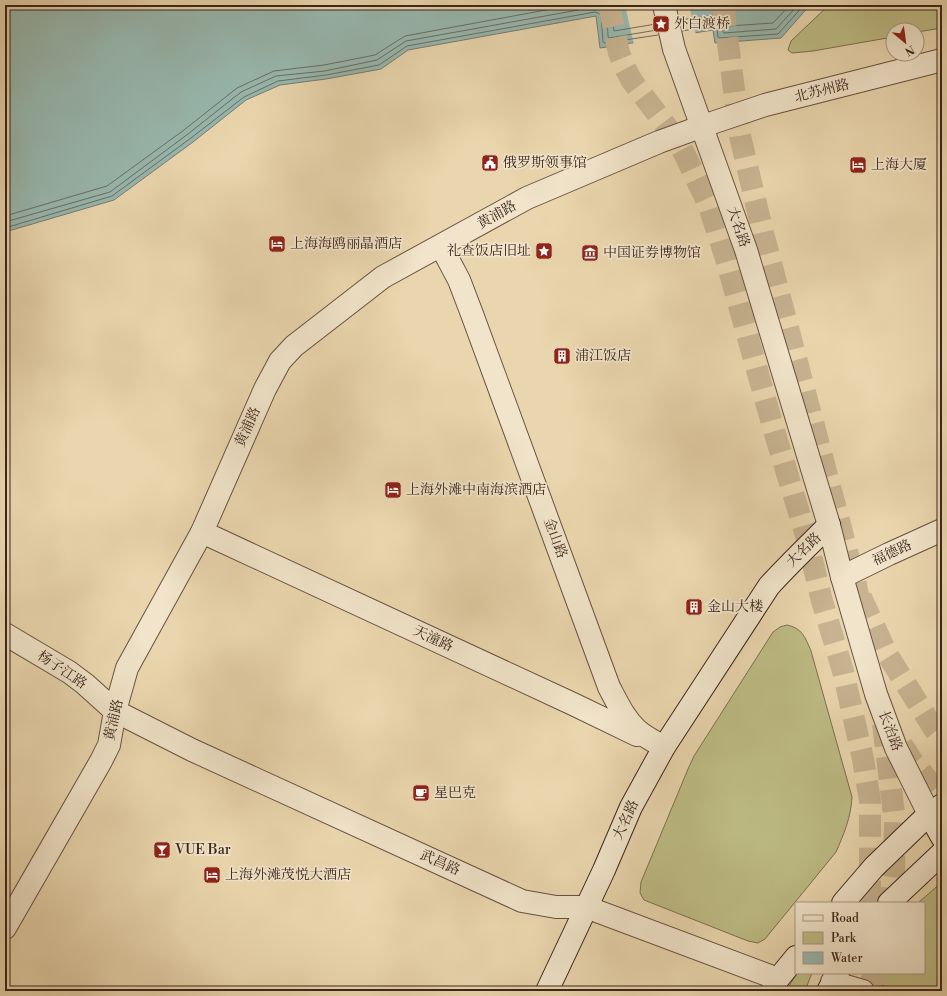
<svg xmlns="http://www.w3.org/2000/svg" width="947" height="996" font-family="'Libre Bodoni','Noto Serif SC',serif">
	<rect width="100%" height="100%" fill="#ead6ae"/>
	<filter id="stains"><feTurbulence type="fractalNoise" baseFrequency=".005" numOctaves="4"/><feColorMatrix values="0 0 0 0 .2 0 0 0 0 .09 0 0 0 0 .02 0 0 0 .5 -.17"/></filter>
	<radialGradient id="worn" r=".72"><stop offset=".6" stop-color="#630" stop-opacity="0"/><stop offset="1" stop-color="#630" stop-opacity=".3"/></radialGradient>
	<g fill="#bebc85" stroke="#7c7050">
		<polygon points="829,5 942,5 942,28 917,32 917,30 893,30 893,37 813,51 792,53 788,50 791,41"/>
		<path d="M787,625c15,3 18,12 24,26l41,146c-1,20 -8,37 -16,55l-71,87 -7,4 -10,-2 -104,-41 -4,-7 1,-11 47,-113 6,-13 79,-124 7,-5z"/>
		<polygon points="942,882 942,991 904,991 880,985 864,974 863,973 924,973 924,903 918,903"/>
		<polygon points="797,973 812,973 805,991 786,991"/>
	</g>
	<polygon fill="#98b8af" stroke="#737d74" points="5,5 810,5 781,38 715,43 713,30 600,48 596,16 408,50 381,69 326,79 280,85 246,100 193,142 114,200 5,232"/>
	<polygon fill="#ead6ae" points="625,5 689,5 696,35 634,45"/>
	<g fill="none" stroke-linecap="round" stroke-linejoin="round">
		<g stroke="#6a6e66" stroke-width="1">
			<polyline points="606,5 611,12 614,31 656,24"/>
			<polyline points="680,20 714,15 722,18 729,26 773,23 790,5"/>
			<polyline points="681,26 712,21 719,24 724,33 776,29 798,5"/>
			<polyline points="682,31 713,26 717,28 718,37 720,38 778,34 804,5"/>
			<polyline points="5,216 107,186 184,130 237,88 274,71 324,65 375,55 405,36 573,5"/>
			<path d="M5,222l105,-30 78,-58 53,-42 35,-16 49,-5 52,-11 29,-19 189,-34c14,1 12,18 13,29l1,2 48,-8"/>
			<polyline points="5,228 112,196 191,138 244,97 278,81 326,75 379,65 407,46 595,12 598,13 601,15 603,42 605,43 658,35"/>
		</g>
		<g stroke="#c7b391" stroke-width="22" stroke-dasharray="22 11" stroke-linecap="butt">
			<polyline points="609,5 619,53 625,68 632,81 677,140 686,157 709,206 726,259 773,427 807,539 822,601 843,671 863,759 870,801 870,903"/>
			<polyline points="723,5 740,136 763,233 856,585 862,615"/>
			<polyline points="861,597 887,654 934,729 942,739"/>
			<polyline points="883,724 895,822 894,873 890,903"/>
			<polyline points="902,745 913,762 942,797"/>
			<polyline points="868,991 874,973"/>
		</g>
		<defs>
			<g id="minor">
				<path d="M441,246l18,34 13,34 137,373c8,15 15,31 28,43 8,7 18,12 27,17"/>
				<polyline points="202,532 573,704 637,735"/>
				<polyline points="842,577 889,554 942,530"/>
				<polyline points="5,634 69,672 85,684 115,711 192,750 522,901 556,907 586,907 778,979"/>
				<polyline points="5,928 101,761 109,745 115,711 127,668 202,532 265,389 280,361 294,346 383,277 527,198 659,142 703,126 765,105 942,60"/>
				<polyline points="832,982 863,991"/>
			</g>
			<polyline id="tertiary" points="664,5 674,49 746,250 829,525 842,577 876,694 896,748 929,814"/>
			<g id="secondary">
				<polyline points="929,814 942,837"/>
				<polyline points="843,903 874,867 929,814 942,805"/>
				<polyline points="889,903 942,853"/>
				<path d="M547,991l57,-121 27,-63 33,-60 105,-161c19,-21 40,-41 60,-61"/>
				<polyline points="772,991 778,979 796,957"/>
				<polyline points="828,991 838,973"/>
			</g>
		</defs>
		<use href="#minor" stroke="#675140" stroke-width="24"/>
		<use href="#tertiary" stroke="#675140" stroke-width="24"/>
		<use href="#secondary" stroke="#3b251c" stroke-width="24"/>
		<use href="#minor" stroke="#f1e4ca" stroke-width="22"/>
		<use href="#tertiary" stroke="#f1e4ca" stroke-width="22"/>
		<use href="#secondary" stroke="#f1e4ca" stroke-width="22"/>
	</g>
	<defs>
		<symbol id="sight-square" viewBox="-11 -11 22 22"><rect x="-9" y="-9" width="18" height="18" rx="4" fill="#8f2418" stroke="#f1e4ca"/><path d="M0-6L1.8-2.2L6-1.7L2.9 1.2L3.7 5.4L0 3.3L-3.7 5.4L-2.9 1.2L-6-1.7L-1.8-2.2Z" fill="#fff"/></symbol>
		<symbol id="civic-square" viewBox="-11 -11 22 22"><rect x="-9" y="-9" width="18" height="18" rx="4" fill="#8f2418" stroke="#f1e4ca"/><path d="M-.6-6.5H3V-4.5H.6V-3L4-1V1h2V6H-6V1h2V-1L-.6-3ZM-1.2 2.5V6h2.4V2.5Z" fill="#fff"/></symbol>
		<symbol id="hotel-square" viewBox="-11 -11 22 22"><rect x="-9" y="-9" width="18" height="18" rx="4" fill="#8f2418" stroke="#f1e4ca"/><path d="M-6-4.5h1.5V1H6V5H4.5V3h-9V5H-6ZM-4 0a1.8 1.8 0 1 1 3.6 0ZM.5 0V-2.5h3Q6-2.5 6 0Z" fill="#fff"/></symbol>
		<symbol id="museum-square" viewBox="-11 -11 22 22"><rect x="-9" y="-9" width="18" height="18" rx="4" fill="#8f2418" stroke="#f1e4ca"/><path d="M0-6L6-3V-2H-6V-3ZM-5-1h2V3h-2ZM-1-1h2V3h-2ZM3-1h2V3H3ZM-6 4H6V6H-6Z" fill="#fff"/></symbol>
		<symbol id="building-square" viewBox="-11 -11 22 22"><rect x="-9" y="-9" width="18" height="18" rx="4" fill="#8f2418" stroke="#f1e4ca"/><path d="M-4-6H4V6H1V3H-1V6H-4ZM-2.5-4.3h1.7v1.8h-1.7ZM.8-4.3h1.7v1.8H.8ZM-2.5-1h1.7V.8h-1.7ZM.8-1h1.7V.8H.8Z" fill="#fff"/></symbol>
		<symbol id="cafe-square" viewBox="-11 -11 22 22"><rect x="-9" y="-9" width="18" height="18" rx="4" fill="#8f2418" stroke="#f1e4ca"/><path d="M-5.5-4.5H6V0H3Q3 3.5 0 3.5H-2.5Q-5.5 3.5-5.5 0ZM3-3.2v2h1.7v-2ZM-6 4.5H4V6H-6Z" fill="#fff"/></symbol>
		<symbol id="bar-square" viewBox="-11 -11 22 22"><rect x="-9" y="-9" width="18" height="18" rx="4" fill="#8f2418" stroke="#f1e4ca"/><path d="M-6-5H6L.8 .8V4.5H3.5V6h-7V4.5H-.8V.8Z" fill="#fff"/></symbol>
	</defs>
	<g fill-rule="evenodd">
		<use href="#sight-square" x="651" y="14" width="20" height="20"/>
		<use href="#civic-square" x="480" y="153" width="20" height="20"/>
		<use href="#hotel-square" x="848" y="155" width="20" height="20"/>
		<use href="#hotel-square" x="267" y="234" width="20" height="20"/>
		<use href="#sight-square" x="534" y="241" width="20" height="20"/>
		<use href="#museum-square" x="580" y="243" width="20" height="20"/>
		<use href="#building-square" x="552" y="346" width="20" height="20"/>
		<use href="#hotel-square" x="383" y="480" width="20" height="20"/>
		<use href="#building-square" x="684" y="597" width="20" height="20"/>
		<use href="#cafe-square" x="411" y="783" width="20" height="20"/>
		<use href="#bar-square" x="152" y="840" width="20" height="20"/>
		<use href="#hotel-square" x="202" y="865" width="20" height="20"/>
	</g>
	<g text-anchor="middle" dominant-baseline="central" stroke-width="3.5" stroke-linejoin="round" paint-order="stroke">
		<g font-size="14" fill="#3b251c" stroke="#f1e4ca" text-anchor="start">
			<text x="674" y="24">外白渡桥</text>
			<text x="503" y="163">俄罗斯领事馆</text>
			<text x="871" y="165">上海大厦</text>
			<text x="290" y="244">上海海鸥丽晶酒店</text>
			<text x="531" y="251" text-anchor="end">礼查饭店旧址</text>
			<text x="603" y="253">中国证券博物馆</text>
			<text x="575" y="356">浦江饭店</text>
			<text x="406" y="490">上海外滩中南海滨酒店</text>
			<text x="707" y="607">金山大楼</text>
			<text x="434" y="793">星巴克</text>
			<text x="175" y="850">VUE Bar</text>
			<text x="225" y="875">上海外滩茂悦大酒店</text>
		</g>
		<g font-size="14" fill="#3b251c" stroke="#f1e4ca">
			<text transform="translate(822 91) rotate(-14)">北苏州路</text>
			<text transform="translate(497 215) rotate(-29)">黄浦路</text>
			<text transform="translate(738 227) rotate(71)">大名路</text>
			<text transform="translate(248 427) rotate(-66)">黄浦路</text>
			<text transform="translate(555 538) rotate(70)">金山路</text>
			<text transform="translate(804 550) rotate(-44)">大名路</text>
			<text transform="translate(892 553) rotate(-25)">福德路</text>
			<text transform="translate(433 639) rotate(25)">天潼路</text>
			<text transform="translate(62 670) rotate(34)">杨子江路</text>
			<text transform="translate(114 720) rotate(-77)">黄浦路</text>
			<text transform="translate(890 731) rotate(69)">长治路</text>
			<text transform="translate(626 820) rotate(-65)">大名路</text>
			<text transform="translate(440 863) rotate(24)">武昌路</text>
		</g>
	</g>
	<rect width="947" height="996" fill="none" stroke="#ead6ae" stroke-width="20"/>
	<rect x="6" y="6" width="935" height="984" fill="none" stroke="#3b251c" stroke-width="2"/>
	<rect x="10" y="10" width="927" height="976" fill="none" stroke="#3b251c"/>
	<rect x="795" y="902" width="130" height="72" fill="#f1e4ca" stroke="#a89884"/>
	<rect x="803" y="915" width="20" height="6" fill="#f1e4ca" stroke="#a89884"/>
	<text x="831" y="922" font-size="12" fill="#3b251c">Road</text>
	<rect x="803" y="932" width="20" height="12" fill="#bebc85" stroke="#a89884"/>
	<text x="831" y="942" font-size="12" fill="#3b251c">Park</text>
	<rect x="803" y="952" width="20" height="12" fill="#98b8af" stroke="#a89884"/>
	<text x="831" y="962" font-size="12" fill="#3b251c">Water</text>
	<g transform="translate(905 42) rotate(151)"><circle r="19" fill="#f1e4ca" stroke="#a89884"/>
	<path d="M0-3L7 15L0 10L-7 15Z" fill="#8f2418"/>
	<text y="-6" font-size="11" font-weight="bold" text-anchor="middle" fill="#3b251c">N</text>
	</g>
	<rect width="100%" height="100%" filter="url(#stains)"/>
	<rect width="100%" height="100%" fill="url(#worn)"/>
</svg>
